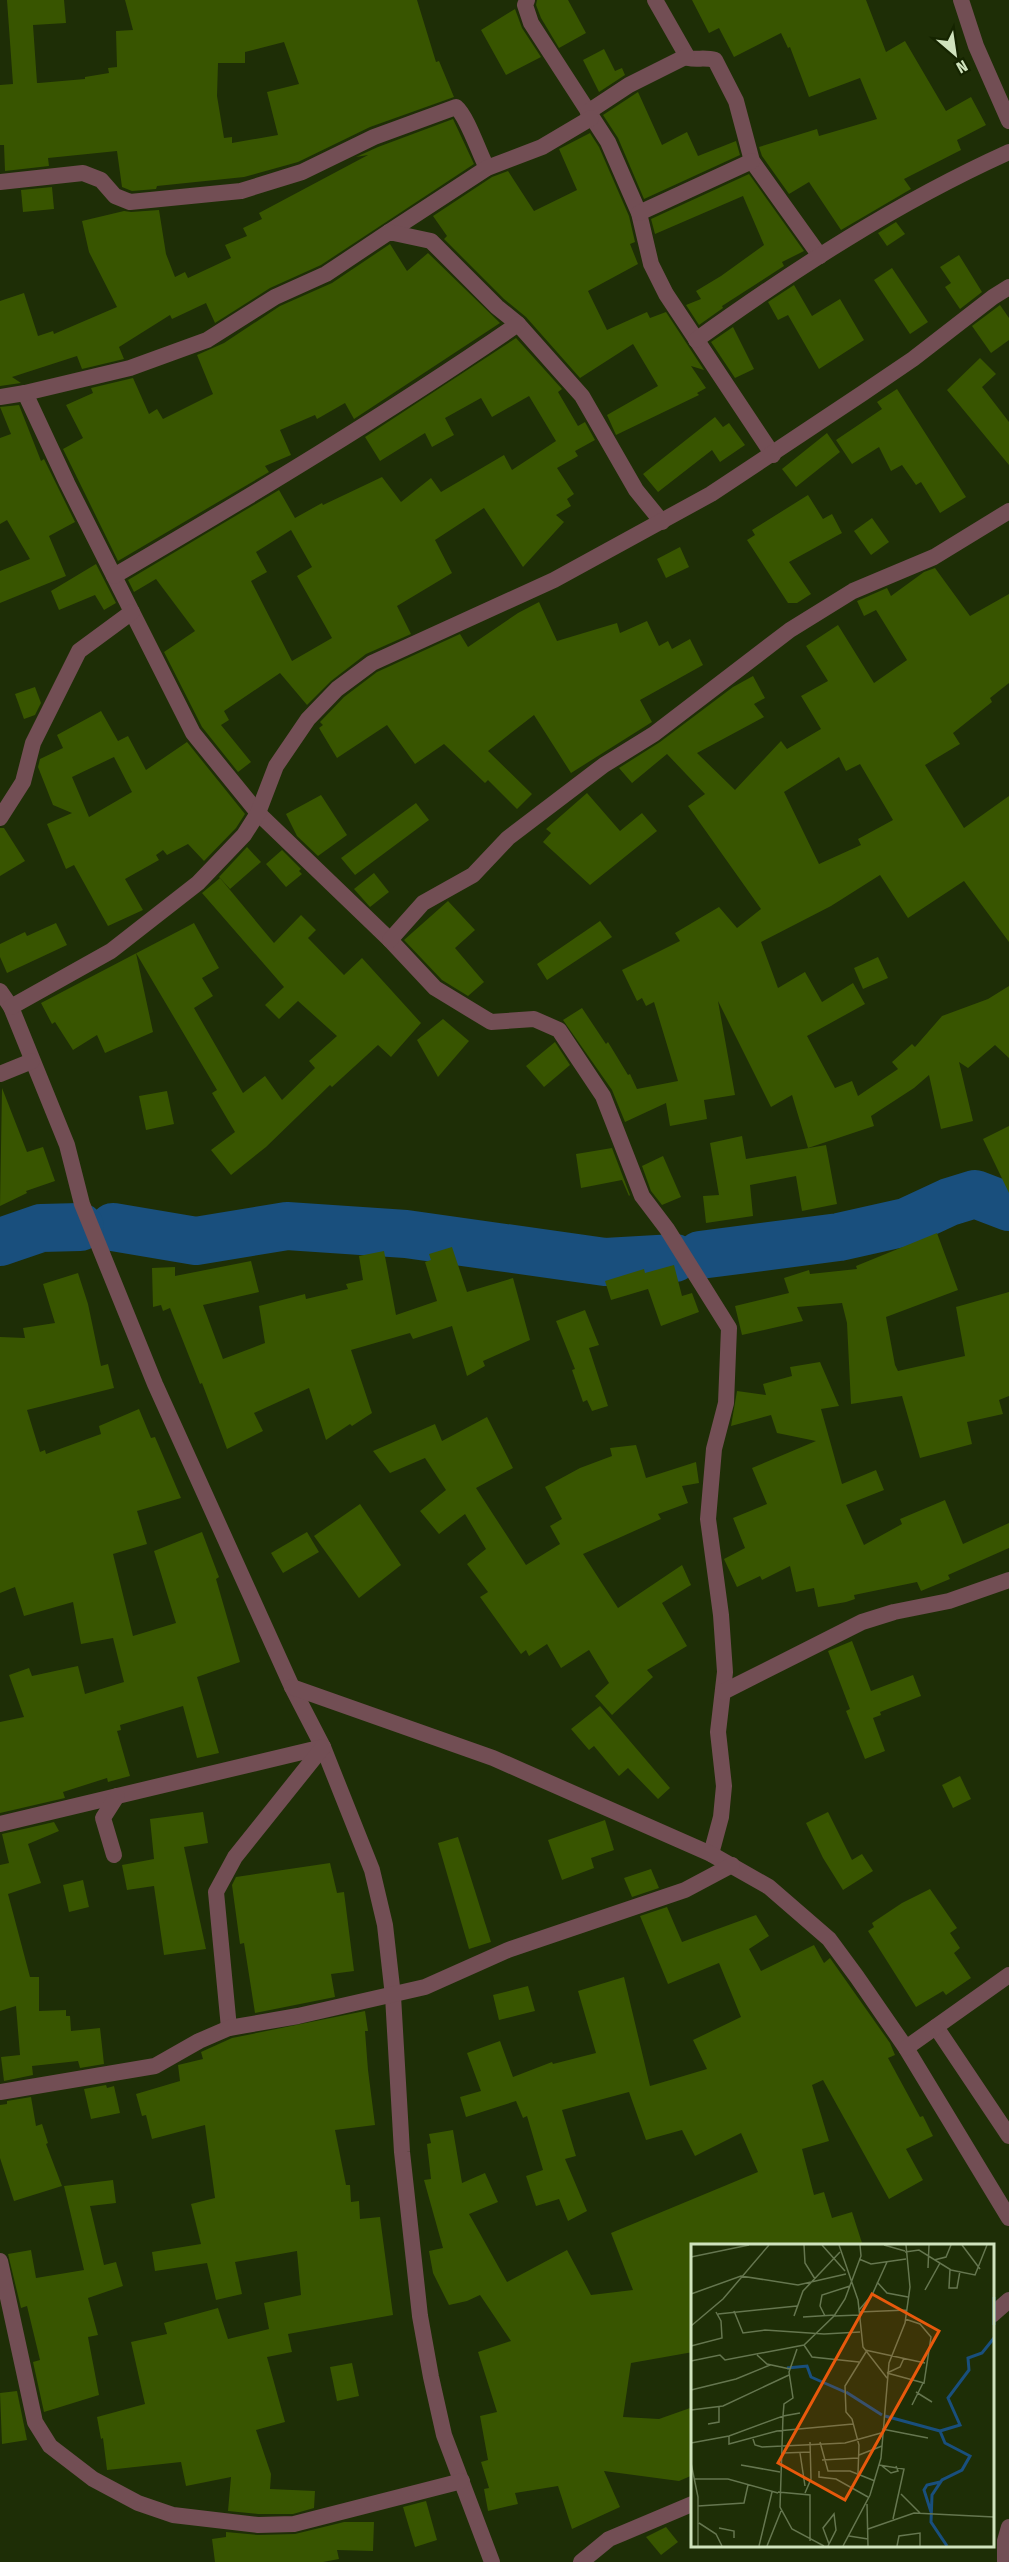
<svg xmlns="http://www.w3.org/2000/svg" width="1009" height="2562" font-family="'Fira Sans Condensed',sans-serif">
	<rect width="100%" height="100%" fill="#1e2e06"/>
	<g fill="none" stroke-linecap="round" stroke-linejoin="round">
		<g stroke="#194f7d" stroke-width="48">
			<polyline points="113,1227 196,1241 287,1226 406,1234 605,1262 675,1258"/>
			<polyline points="0,1242 41,1228 80,1227"/>
			<polyline points="700,1255 839,1237 906,1222 949,1202 975,1194 1009,1207"/>
		</g>
	</g>
	<g fill="#385500" fill-rule="evenodd">
		<path d="M7,0h57l2,23 -33,2 4,58h2l46,-4v-2l24,-4 -1,-5 9,-1 -1,-36 17,-1 -8,-30h292l19,62 3,-1 15,36 -84,30 -72,35 -54,15 -87,9 -1,3 -24,2 -10,-4 -5,-36 -69,7 1,8 -44,5 -1,-26h-4v-60l13,-1zM284,42l15,42 -32,8 11,43 -46,8v-6l-8,1 -7,-42 1,-33h27v-11z"/>
		<polygon points="537,0 568,0 586,33 559,48 541,18 536,5"/>
		<polygon points="692,0 866,0 886,52 905,41 946,111 971,97 986,125 957,140 961,150 904,179 911,189 841,230 809,182 789,194 762,156 759,147 817,129 819,136 877,119 860,78 809,97 790,47 788,48 781,33 734,57 719,28 709,33"/>
		<polygon points="515,9 522,28 541,57 506,75 481,30"/>
		<polygon points="604,49 615,71 622,68 625,75 599,92 583,60"/>
		<polygon points="638,92 662,145 687,132 698,156 736,141 740,155 644,199 618,138 603,115"/>
		<polygon points="453,119 474,164 321,265 270,288 215,323 206,303 172,319 170,315 119,347 124,359 82,369 77,356 12,377 21,383 0,386 0,301 24,293 38,336 53,331 54,334 117,307 89,252 82,221 124,211 131,212 159,210 166,254 175,277 185,272 188,278 231,258 225,245 247,236 243,228 262,219 259,213 368,155 356,157 378,147"/>
		<polygon points="590,133 599,147 629,216 635,242 630,244 638,264 588,291 607,330 647,312 650,318 666,312 704,370 691,366 706,388 697,393 699,395 616,435 607,415 658,386 633,344 580,378 526,317 504,299 444,239 447,236 433,216 492,177 508,171 534,211 577,190 559,149"/>
		<polygon points="749,174 804,251 782,262 784,266 722,306 723,308 699,325 686,305 701,299 696,291 721,276 764,245 743,196 655,234 651,219"/>
		<polygon points="52,187 54,209 23,212 21,190"/>
		<polygon points="896,222 905,234 887,246 878,233"/>
		<polygon points="390,244 407,271 428,253 500,323 354,419 345,403 317,419 315,415 280,430 291,455 265,466 269,472 118,561 63,449 83,438 66,405 93,393 91,388 133,378 149,414 157,409 163,419 213,394 197,355 224,343 280,306 332,283"/>
		<polygon points="959,255 982,292 960,309 945,287 951,283 940,267"/>
		<polygon points="892,268 928,322 910,334 874,280"/>
		<polygon points="794,285 812,316 840,299 864,340 819,369 788,315 778,320 768,302"/>
		<polygon points="1000,305 1009,318 1009,340 991,353 972,326"/>
		<polygon points="733,327 754,369 735,378 711,342"/>
		<path d="M516,338l46,51 -4,3 20,34 7,-4 10,18 -20,11 3,5 -21,12 17,26 -7,5 4,7 -15,9 8,7 -41,45 -39,-59 -49,32 17,33 -55,33 14,28 -45,20 -35,27 -24,24 -27,-32 -56,38 5,9 -8,5 30,37 -13,10 -36,-45 -38,-75 31,-21 -39,-52 -22,13 -6,-12 151,-90 16,28 27,-15 1,2 59,-28 19,25 30,-24 10,14 63,-37 8,15 44,-29 -27,-45 -37,21 -11,-19 -36,20 9,17 -22,12 -7,-14 -45,28 -15,-24zM291,530l21,37 -15,9 35,62 -40,23 -41,-80 16,-9 -11,-20z"/>
		<polygon points="980,358 996,374 982,387 1009,422 1009,465 947,390"/>
		<polygon points="897,389 966,497 940,513 921,482 916,485 902,465 891,471 879,447 852,464 836,440 882,409 877,402"/>
		<polygon points="19,405 41,461 44,459 75,522 49,536 66,576 0,603 0,571 30,559 7,520 0,524 0,438 11,434 0,407"/>
		<polygon points="715,417 723,427 729,423 745,445 720,462 712,450 658,492 643,474"/>
		<polygon points="827,433 840,452 796,487 782,469"/>
		<polygon points="808,495 823,519 832,514 842,533 789,562 811,594 797,603 788,603 747,540 755,535 752,530"/>
		<polygon points="872,518 889,542 871,555 854,531"/>
		<polygon points="680,547 689,567 666,578 657,559"/>
		<polygon points="96,564 116,603 104,610 95,595 59,610 51,591"/>
		<path d="M935,568l35,48 39,-22v89l-19,15 2,4 -39,31 7,11 -35,21 39,63 45,-32v146l-45,-61 -56,37 -28,-43 -49,31 -70,36 17,46 27,-16 17,30 31,-19 12,21 -58,32 28,52 17,-7 6,15 40,-27 -6,-7 20,-18 3,3 27,-31 46,-17 21,-13v72l-14,-13 -27,23 -9,-6 14,59 -32,8 -12,-54 -15,13 -43,28 3,10 -66,22 -16,-53 -21,12 -53,-106 17,94 -31,5 3,19 -37,7 -4,-23 -41,19 -13,-32 -49,-70 19,-12 24,36 2,-2 20,33 2,-1 7,15 41,-8 -24,-79 -8,4 -4,-8 -5,3 -15,-31 58,-29 -5,-8 44,-26 18,21 24,-19 -73,-103 17,-12 -38,-40 -35,29 -13,-15 41,-26 73,-55 20,-11 12,22 -11,6 10,13 -67,36 38,37 46,-49 6,8 34,-20 -20,-33 27,-15 -22,-35 32,-21 36,58 33,-23 -31,-50 -12,6 -7,-15 30,-13 4,8 33,-24zM839,757l7,14 14,-7 33,56 -35,19 3,6 -42,19 -35,-72z"/>
		<polygon points="539,602 557,641 617,623 620,633 647,621 659,646 668,641 672,649 690,639 703,665 640,700 652,722 571,773 534,715 488,751 532,794 517,809 488,780 485,783 444,744 415,764 387,725 337,758 319,728 323,725 320,722 344,697 377,672 460,634 468,647 518,613"/>
		<polygon points="35,687 41,703 35,715 24,719 15,694"/>
		<path d="M101,711l17,30 10,-5 18,34 41,-28 58,72 -9,14 -32,33 -16,-17 -21,11 -4,-5 -7,5 3,5 -34,19 18,31 -35,16 -34,-61 -8,4 -19,-45 25,-11 -19,-8 -15,-38 2,-8 23,-11 -6,-13zM114,757l18,35 -43,25 -17,-40z"/>
		<polygon points="587,793 620,831 642,813 657,831 590,885 543,842 551,833 546,829"/>
		<polygon points="321,795 347,835 318,856 297,836 286,814"/>
		<polygon points="416,803 429,820 355,875 341,858"/>
		<polygon points="0,828 4,828 25,861 0,876"/>
		<polygon points="247,847 261,862 230,889 219,877"/>
		<polygon points="282,850 301,869 299,871 302,874 286,887 266,864"/>
		<polygon points="374,873 389,892 370,907 354,889"/>
		<polygon points="220,878 274,943 301,915 316,930 308,938 344,975 362,958 421,1023 391,1057 378,1045 332,1087 330,1085 266,1147 231,1175 211,1150 235,1132 212,1093 217,1090 136,953 153,1032 105,1053 97,1035 73,1050 55,1022 52,1024 41,1003 194,923 219,968 202,978 213,996 194,1008 243,1093 265,1076 282,1100 315,1068 309,1061 337,1036 298,1001 279,1019 265,1005 284,987 202,893"/>
		<polygon points="448,901 475,930 455,948 484,982 468,996 442,980 404,940"/>
		<polygon points="600,921 612,937 547,980 537,964"/>
		<polygon points="56,923 67,945 7,973 0,957 0,944 25,932 27,936"/>
		<polygon points="878,957 888,978 863,989 854,968"/>
		<polygon points="443,1019 469,1041 438,1077 417,1040"/>
		<polygon points="555,1042 570,1065 544,1087 526,1066"/>
		<polygon points="2,1088 27,1152 43,1147 55,1181 26,1191 27,1193 0,1206"/>
		<polygon points="167,1091 174,1124 146,1130 139,1096"/>
		<polygon points="1009,1126 1009,1193 983,1139"/>
		<polygon points="742,1136 746,1159 826,1145 837,1204 802,1211 796,1176 750,1185 753,1216 706,1223 703,1196 719,1195 710,1143"/>
		<polygon points="612,1148 630,1195 629,1196 622,1180 581,1188 576,1154"/>
		<polygon points="663,1156 681,1197 662,1205 651,1191 642,1166"/>
		<polygon points="937,1233 958,1290 886,1317 895,1365 898,1371 965,1356 956,1307 1009,1292 1009,1396 999,1400 1003,1414 967,1422 972,1444 920,1458 902,1396 851,1404 847,1323 842,1303 797,1307 803,1321 742,1335 735,1306 789,1293 784,1278 809,1270 810,1274 857,1269 856,1266"/>
		<polygon points="452,1247 467,1292 513,1278 530,1340 483,1361 485,1366 467,1376 452,1326 413,1339 410,1333 351,1350 372,1413 352,1426 350,1424 326,1440 309,1388 254,1413 263,1431 227,1449 202,1383 200,1384 170,1308 163,1311 161,1305 153,1307 152,1268 175,1267 175,1276 251,1261 259,1292 203,1305 223,1359 265,1343 259,1306 305,1294 306,1299 348,1289 346,1284 363,1280 359,1256 384,1251 396,1315 437,1301 425,1262 431,1260 429,1254"/>
		<polygon points="674,1265 682,1296 692,1293 699,1312 661,1326 648,1289 611,1300 605,1281 644,1269 645,1273"/>
		<polygon points="78,1273 88,1304 101,1366 108,1364 114,1388 27,1410 40,1452 45,1450 46,1454 101,1434 99,1426 139,1409 151,1438 155,1437 181,1498 137,1511 147,1544 113,1554 133,1636 176,1623 154,1551 202,1532 219,1577 216,1579 240,1662 197,1677 219,1753 197,1758 183,1706 120,1725 121,1730 117,1731 130,1776 108,1782 107,1778 63,1792 65,1798 0,1813 0,1722 24,1717 9,1675 29,1668 32,1676 78,1666 85,1694 124,1682 113,1638 81,1644 73,1602 24,1616 15,1587 0,1593 0,1337 25,1338 23,1328 55,1323 43,1284"/>
		<polygon points="585,1310 599,1345 589,1348 608,1406 592,1411 587,1400 583,1402 572,1370 575,1369 556,1321"/>
		<polygon points="820,1362 839,1406 821,1409 842,1484 876,1470 884,1490 846,1505 864,1545 902,1524 900,1519 945,1500 963,1544 1009,1523 1009,1548 948,1575 950,1579 921,1591 917,1582 854,1595 855,1599 846,1602 818,1607 814,1588 796,1592 790,1566 762,1580 760,1576 737,1587 724,1559 745,1548 733,1518 767,1504 752,1468 816,1441 777,1433 771,1415 731,1426 737,1391 766,1395 763,1384 792,1376 790,1367"/>
		<polygon points="487,1417 513,1468 476,1488 526,1565 560,1544 550,1526 562,1519 545,1487 580,1468 612,1456 610,1448 636,1445 646,1478 696,1462 699,1483 682,1486 688,1503 658,1514 661,1519 583,1554 618,1608 682,1565 691,1585 662,1603 687,1646 647,1670 653,1677 612,1715 595,1696 609,1683 589,1650 561,1668 547,1644 529,1656 526,1650 521,1654 480,1597 488,1592 467,1564 486,1549 465,1514 439,1534 420,1511 446,1490 425,1458 390,1473 373,1451 435,1424 442,1441"/>
		<polygon points="360,1504 401,1565 359,1598 314,1536"/>
		<polygon points="307,1532 319,1552 283,1573 271,1553"/>
		<polygon points="852,1641 871,1691 913,1675 921,1696 880,1712 881,1715 873,1718 885,1751 865,1759 846,1711 850,1709 828,1651"/>
		<polygon points="600,1706 670,1788 658,1799 628,1768 619,1776 594,1746 589,1750 571,1729"/>
		<polygon points="960,1776 971,1799 953,1808 942,1785"/>
		<polygon points="203,1812 208,1843 184,1847 206,1949 164,1955 154,1886 127,1890 122,1865 154,1859 150,1819"/>
		<polygon points="828,1812 852,1860 862,1854 873,1871 843,1890 823,1858 806,1823"/>
		<polygon points="605,1820 614,1850 591,1858 594,1868 562,1880 548,1840"/>
		<polygon points="54,1822 59,1831 28,1844 41,1883 8,1894 30,1977 39,1977 39,2011 66,2010 66,2016 70,2016 71,2031 100,2028 104,2064 80,2068 78,2061 32,2066 33,2075 4,2081 1,2057 20,2055 16,2006 0,2011 0,1865 9,1863 2,1834"/>
		<polygon points="458,1837 491,1942 469,1949 438,1843"/>
		<polygon points="330,1863 337,1893 344,1892 354,1971 331,1974 335,1997 255,2013 244,1943 240,1944 232,1885 236,1877"/>
		<polygon points="651,1869 659,1888 632,1897 624,1878"/>
		<polygon points="83,1880 89,1907 69,1912 63,1885"/>
		<polygon points="930,1889 957,1928 950,1933 960,1948 954,1953 971,1978 946,1995 943,1991 916,2007 868,1931 874,1927 872,1923 902,1903"/>
		<polygon points="667,1907 682,1942 756,1915 769,1936 749,1949 761,1971 814,1945 824,1963 830,1958 890,2043 895,2055 888,2058 920,2117 923,2116 933,2136 906,2149 923,2180 889,2199 823,2080 812,2085 829,2141 802,2149 814,2195 824,2192 832,2218 852,2212 863,2246 693,2246 693,2352 631,2363 623,2417 659,2419 693,2407 693,2475 679,2481 604,2471 620,2507 572,2529 558,2486 515,2493 518,2504 488,2511 484,2489 489,2488 481,2462 488,2460 480,2416 497,2412 478,2352 511,2341 480,2295 467,2301 449,2305 433,2273 429,2251 443,2248 424,2180 431,2179 427,2144 431,2143 429,2134 453,2130 462,2183 485,2173 498,2202 469,2214 507,2282 567,2250 591,2295 633,2290 611,2233 758,2172 741,2133 695,2156 682,2130 646,2140 629,2092 562,2110 576,2156 565,2159 587,2211 568,2221 559,2199 536,2206 526,2176 543,2170 527,2116 523,2118 516,2101 466,2117 460,2097 481,2091 467,2053 500,2041 513,2077 552,2062 553,2064 596,2053 578,1991 624,1977 650,2086 707,2069 693,2040 741,2017 719,1963 668,1984 640,1916"/>
		<polygon points="528,1986 535,2011 499,2020 493,1995"/>
		<polygon points="365,2011 368,2031 365,2031 368,2070 375,2125 335,2130 346,2185 350,2185 351,2202 359,2201 360,2219 380,2217 393,2315 288,2334 292,2352 267,2357 285,2422 256,2430 271,2474 270,2489 315,2491 314,2508 293,2514 258,2514 228,2511 231,2477 186,2486 181,2462 107,2470 103,2438 101,2439 97,2417 145,2404 131,2342 167,2334 164,2323 218,2308 228,2339 269,2329 264,2303 301,2295 297,2251 235,2262 242,2294 216,2300 207,2263 155,2271 152,2252 201,2244 191,2204 215,2198 205,2125 152,2139 146,2115 142,2116 136,2094 180,2081 178,2065 203,2059 201,2052 232,2038"/>
		<polygon points="106,2085 107,2088 114,2086 120,2113 91,2119 84,2089"/>
		<polygon points="31,2097 36,2126 42,2124 48,2143 46,2144 62,2186 14,2201 0,2158 0,2105 7,2104 7,2101"/>
		<polygon points="113,2180 116,2203 90,2206 104,2265 116,2262 123,2286 88,2298 98,2335 88,2337 99,2395 44,2412 33,2362 40,2360 27,2306 21,2308 8,2254 31,2250 36,2278 84,2270 64,2186"/>
		<polygon points="352,2363 359,2396 337,2401 330,2367"/>
		<polygon points="17,2391 27,2440 2,2444 0,2393"/>
		<polygon points="426,2501 437,2540 415,2547 403,2507"/>
		<polygon points="344,2522 374,2522 373,2551 337,2550 339,2559 323,2562 215,2562 212,2539 226,2537 226,2532 258,2535 295,2534"/>
		<polygon points="666,2527 678,2542 661,2555 646,2537"/>
	</g>
	<g fill="none" stroke-linecap="round" stroke-linejoin="round">
		<g stroke="#724e54" stroke-width="16">
			<polyline points="527,0 525,5 531,23 608,142 639,213 651,264 666,294 773,455"/>
			<path d="M655,0l33,58c9,2 17,-1 27,2l21,41 16,60 68,95"/>
			<polyline points="961,0 976,46 1009,121"/>
			<polyline points="588,112 629,85 687,56"/>
			<path d="M0,182l83,-9 18,7 14,16 15,6 111,-11 61,-19 72,-35 82,-30c11,9 23,46 31,61"/>
			<polyline points="639,213 752,161"/>
			<polyline points="389,232 487,168 542,147 591,118"/>
			<path d="M696,340c99,-71 202,-138 313,-188"/>
			<polyline points="25,393 67,483 193,733 258,813 390,940 435,988 491,1022 534,1019 559,1030 603,1096 642,1196 667,1229 729,1328 726,1403 714,1449 708,1519 721,1615 725,1672 718,1732 724,1786 721,1817 711,1854"/>
			<polyline points="0,397 25,393 130,368 207,340 275,297 326,274 389,232 431,241 497,307 518,324 582,396 636,490 662,522"/>
			<path d="M114,576c137,-80 273,-162 404,-252"/>
			<polyline points="0,818 23,782 33,743 79,651 132,612"/>
			<polyline points="390,940 423,903 473,875 508,838 604,765 654,734 790,630 853,591 934,557 1009,511"/>
			<polyline points="0,991 11,1007 67,1145 82,1204 155,1384 292,1687 323,1747 372,1870 385,1925 393,1996 402,2152 420,2316 431,2377 444,2435 492,2562"/>
			<polyline points="11,1007 111,951 198,883 244,835 258,813 276,766 308,719 337,689 372,663 554,580 711,494 863,393 913,359 993,297 1009,287"/>
			<polyline points="0,1074 32,1061"/>
			<polyline points="292,1687 493,1758 711,1854 769,1887 829,1939 857,1977 906,2048 1009,2218"/>
			<polyline points="723,1692 862,1622 894,1612 949,1601 1009,1580"/>
			<polyline points="0,1824 323,1747"/>
			<polyline points="114,1855 103,1818 117,1796"/>
			<polyline points="936,2027 1009,2136"/>
			<polyline points="229,2028 216,1892 235,1857 323,1747"/>
			<polyline points="906,2048 1009,1975"/>
			<polyline points="0,2092 155,2066 199,2041 229,2028 298,2016 425,1987 508,1950 685,1890 732,1865"/>
			<polyline points="0,2261 35,2422 50,2446 93,2479 138,2503 173,2515 258,2525 294,2524 462,2481"/>
			<polyline points="992,2315 1009,2300"/>
			<polyline points="581,2562 609,2539 692,2504"/>
			<polyline points="1005,2562 1005,2541 1009,2527"/>
		</g>
	</g>
	<g transform="translate(691 2244)">
		<rect width="303" height="303" fill="#1e2e06"/>
		<path fill="none" stroke="#194f7d" stroke-width="3" d="M303,53v28M96,124l20,-2 4,11 34,15M155,148l36,23M194,172l55,15M240,268l-7,-22 3,-5 13,-3M256,302l-16,-24 1,-27 10,-15 20,-10 8,-14 -25,-13 -5,-12 20,-6 -12,-27 21,-28 -1,-12 14,-5 12,-15"/>
		<path fill="none" stroke="#65764f" stroke-width="1.5" d="M113,1l1,18 10,16M131,1l23,26M148,1l19,55 5,47 24,31M193,1l21,6M271,1l18,24M214,8l14,-2 32,20 24,5 12,-30M0,13l58,-12M168,15l12,5 35,-5M243,16l12,-3 5,-12M237,24l1,-23M259,25l-1,19h8l3,-17M186,38l10,11 21,4M234,46l15,-27M0,50l50,-18 57,9 48,-11M168,66l13,-15 15,-33M43,67l9,22 22,-3 59,4 36,-2M168,68l48,-2M27,70l79,-8M103,72l9,-25 37,-39M134,72l-5,-10 2,-11 28,-9M143,72l25,-1M112,73l32,-2M0,82l32,-27 46,-54M113,101l8,12 47,5M0,102l31,-8 -1,-17 -5,-9M106,105l-8,23 4,26 -9,6 -1,12 17,-3M174,106l60,13M66,111l10,9 23,5M0,117l29,-6 5,5 79,-15 30,-29 11,-17 16,-43 -1,-11M196,129l37,10 7,-46 -11,-13 -15,-5M196,129l13,-6 4,-9M0,146l45,-11 34,-14M225,148l16,10M221,161l11,-22M0,166l32,-4 66,-31M17,180l11,-2v-15M191,185l46,9M38,192v8l48,-13 76,-7M62,195l2,6 7,2 83,-4 36,-10M129,198l8,29h22l25,10M0,199l38,-7 54,-20 -3,91 12,22 32,17M92,209l28,-1M109,209l5,33M168,211l23,-9M131,216l36,-2M0,219l7,34v49M50,221l39,7M188,221l25,4 -11,50M191,222l9,7 7,-2 -2,-5M128,227v6l17,2 32,18M167,229l1,-28 -7,-26 -6,-7 -1,-26 21,-34M4,235h33l50,14M87,248l32,3v46M114,249l6,-14 -1,-37M210,250l19,19M176,260l1,42M7,262l46,-3 4,-18M8,279l17,11 6,12M28,284l15,3v7M177,285l46,-16 80,4M158,292l19,3M68,302l13,-54M76,302l14,-35M137,302l8,-16 -2,-16 -11,14 6,16M152,302l27,-51 11,-37 8,-95 16,-40 5,-36 -4,-42M206,302l2,-10 21,-3v13"/>
		<path fill="#e8590c" fill-opacity="0.15" stroke="#e8590c" stroke-width="3" d="M181,50l67,37 -94,169 -67,-37z"/>
		<rect width="303" height="303" fill="none" stroke="#d0e3bd" stroke-width="3"/>
	</g>
	<g transform="translate(955 54) rotate(151)" stroke="#152400" stroke-width="4.5" paint-order="stroke">
	<path d="M0-4.5L10 22L0 15L-10 22Z" fill="#d0e3bd"/>
	<text y="-9" font-size="16" font-weight="bold" text-anchor="middle" fill="#d0e3bd">N</text>
	</g>
</svg>
